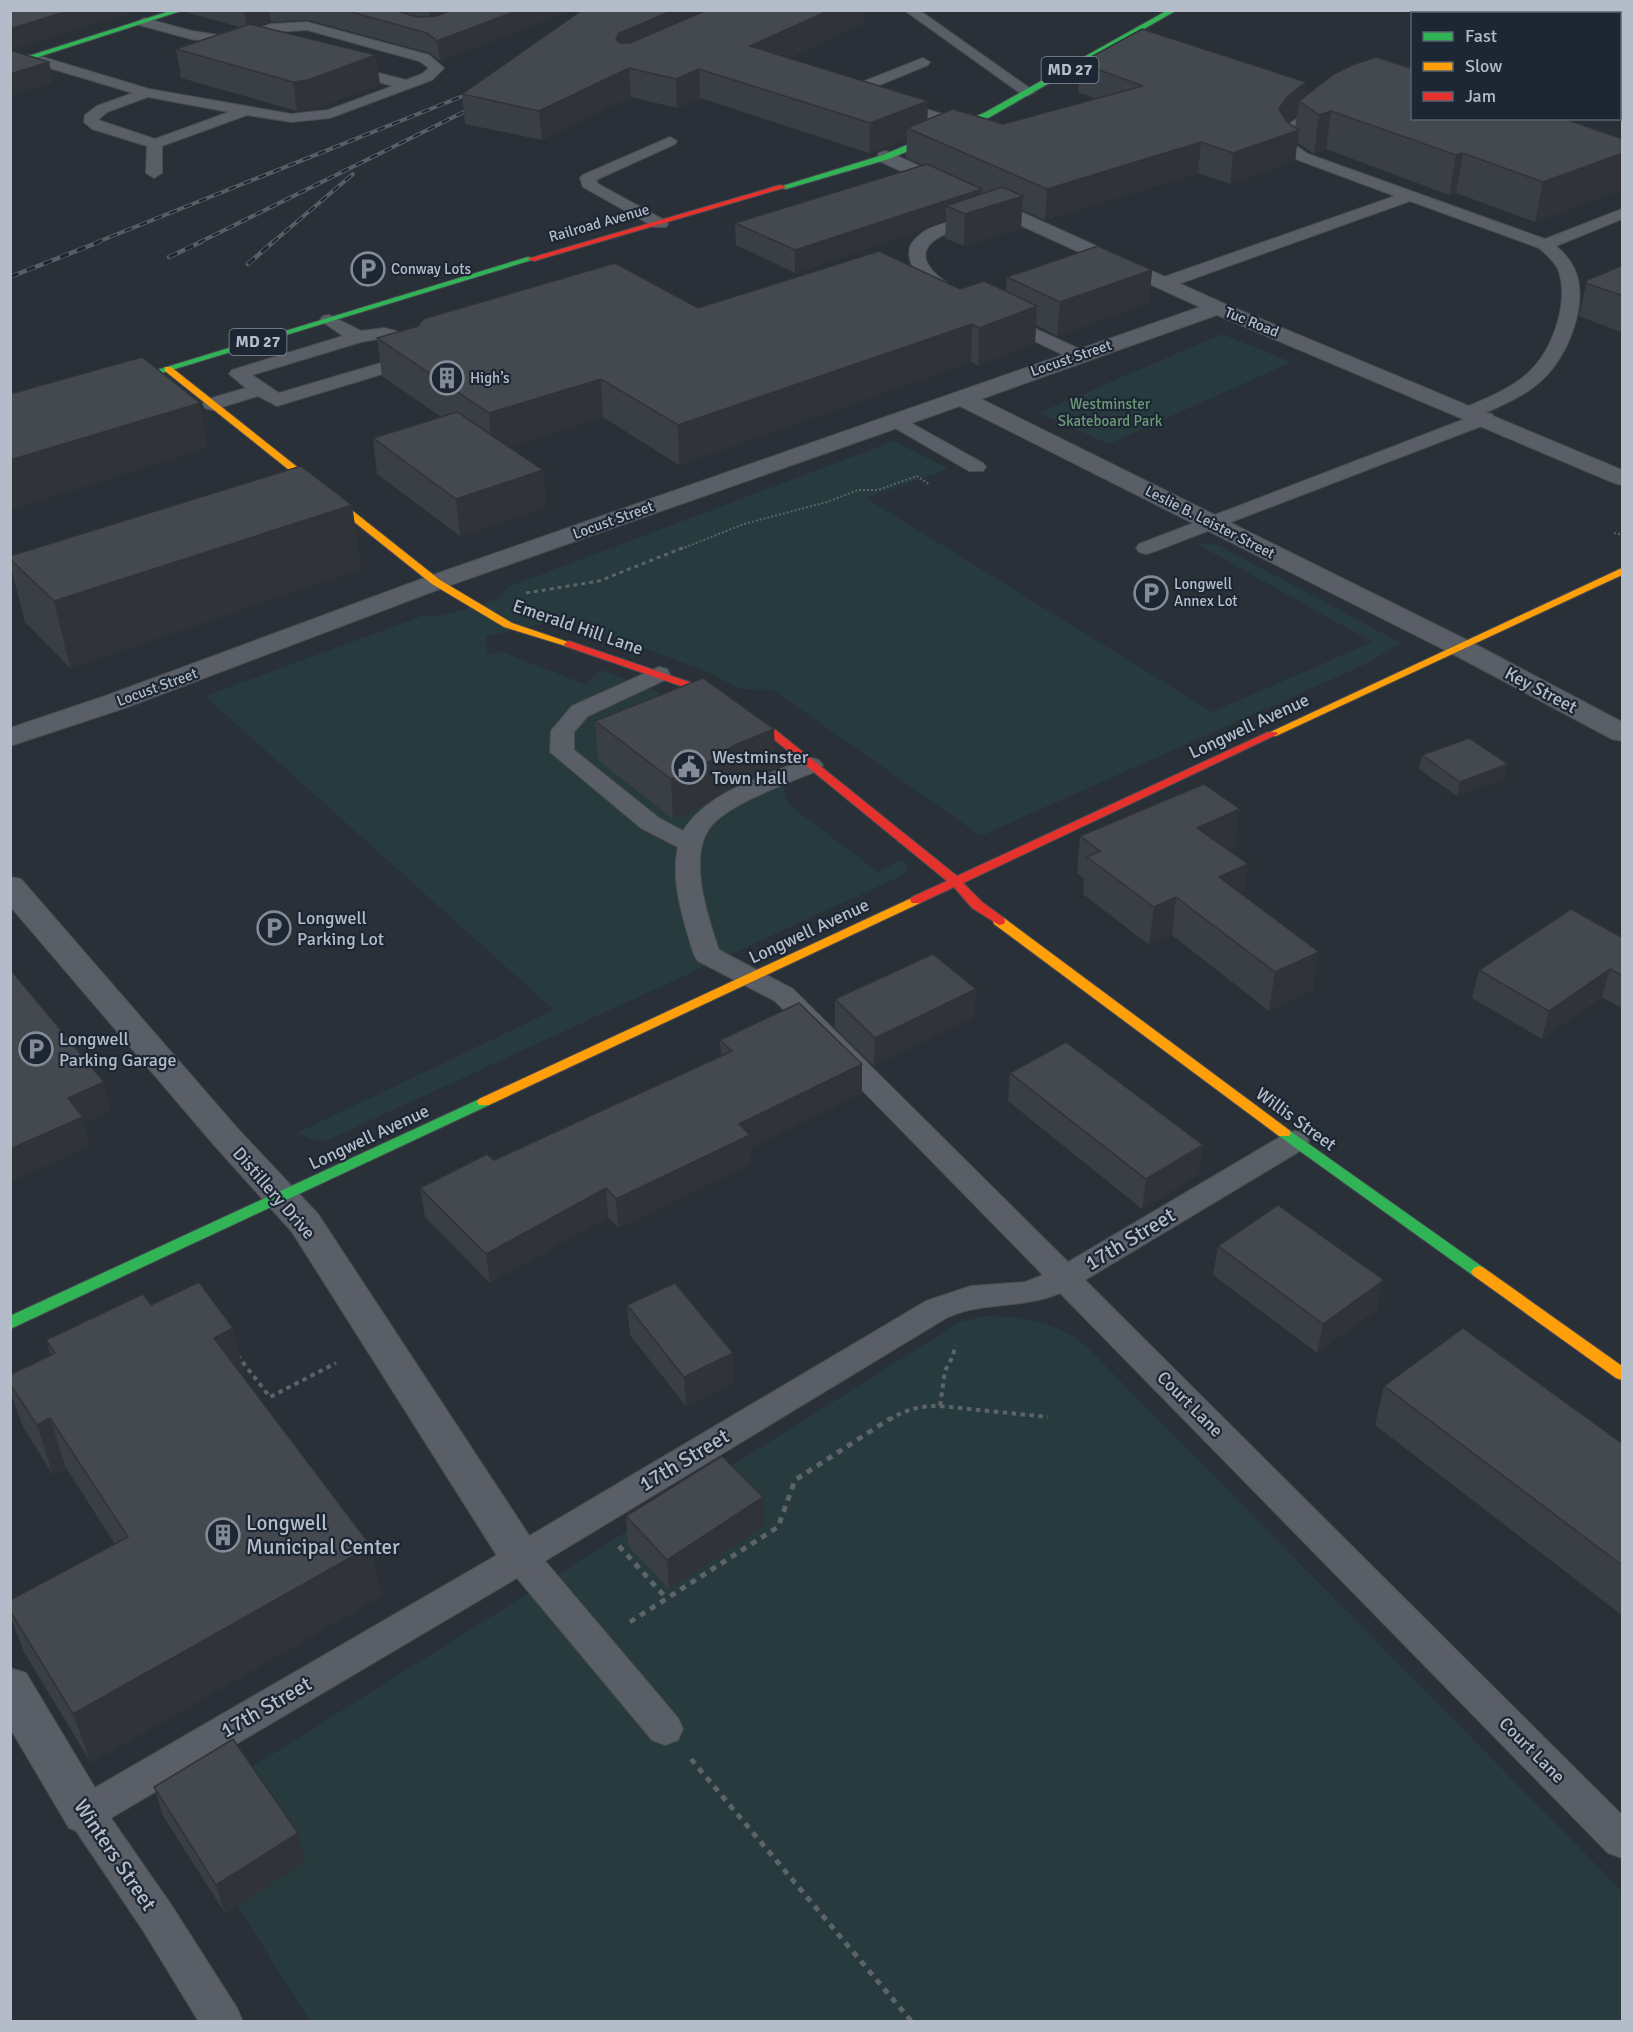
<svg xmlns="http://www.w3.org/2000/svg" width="1633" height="2032" font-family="Signika,sans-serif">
	<rect width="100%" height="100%" fill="#2a3038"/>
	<g fill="#273a3e">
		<polygon points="1222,334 1292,362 1109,444 1039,413"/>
		<polygon points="894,441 949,469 866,498 1212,712 1372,642 1195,543 1218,545 1401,643 1368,663 981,836 773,690 740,689 708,672 561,617 552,622 486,636 487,655 503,652 584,684 602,670 676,699 673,819 780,773 788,804 878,872 901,860 908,864 905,874 326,1141 312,1139 297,1133 554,1010 205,696 422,616 445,615 498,599 508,587"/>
		<path d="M984,1316c36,0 74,6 102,30l536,545v130h-1312l-73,-116 68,-43 -61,-90 716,-450z"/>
	</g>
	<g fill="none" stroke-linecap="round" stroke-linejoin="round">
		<defs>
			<g id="lane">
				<polygon points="904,10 919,10 1035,92 1028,96 1023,95"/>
				<path d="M144,18l48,13 39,6 40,-13 36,-2 122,33 15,13 -12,12 -102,38 -39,4 -44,-7 -85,31v27l-8,5 -8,-5 1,-27 -55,-17 -8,-7 1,-7 12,-9 36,-13 -107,-32 -2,-3 2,-3h10l113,34 142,25 37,-4 65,-24 -55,-15 -2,-3 2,-3 5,-1 63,16 16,-6 7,-6 -10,-7 -112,-31 -34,2 -26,9v5l-5,1 -51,-8 -52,-14 -2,-3zM148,97l81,15 -74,27 -57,-19 9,-8z"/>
				<polygon points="923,58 930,62 928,65 865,91 969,122 971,125 969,128 959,128 853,96 851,93 852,86"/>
				<path d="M1326,101l5,1 2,3 -2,3 -35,24 -5,7 4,6 13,9 237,85 77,-30v10l-66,27c7,6 14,14 18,22 16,34 -6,88 -32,112 -16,15 -37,24 -57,33l7,1 2,4 -2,4 -339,130 -7,2 -7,-2 -3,-4 3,-4 331,-127 -6,-1 -2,-4 2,-4c23,-10 47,-19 65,-36 24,-22 41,-71 29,-103 -4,-8 -12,-15 -19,-21l-129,-47 -240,86h-12l-2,-4 2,-4 237,-83 -97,-36 -13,-9 -8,-12 8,-13z"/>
				<polygon points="670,137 677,141 675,144 596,180 598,184 666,221 668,224 666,227 654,227 583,187 580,178 583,175"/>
				<path d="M979,213l6,2 2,3 -2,3c-21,6 -79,18 -53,49 8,10 21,15 28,25l-2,4c-20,5 -60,-35 -46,-56 14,-20 45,-24 67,-30z"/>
				<polygon points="1003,314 1086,352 1089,356 1086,360 1074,360 997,323 994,319 997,315"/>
				<path d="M329,315l32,16 23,-3 12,3 31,21 -5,10 -145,44 -19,-10 -46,14 -7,-2 -2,-4 2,-4 41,-12 -17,-14 3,-4 111,-34 -23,-16 3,-4zM378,339l12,2 18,14 -129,38 -27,-18 109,-33z"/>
				<polygon points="895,414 983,463 986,467 983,471 969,471 888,424 886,420 888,416"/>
				<path d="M659,667l8,2 3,5 -3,5 -79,37 -14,16v18l85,68 24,13c25,-40 79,-54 120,-71l8,-2 8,2 4,5 -4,5c-28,12 -93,34 -110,59 -21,30 -1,89 10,121l74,39 275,273 217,-128 10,-3 10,3 4,7 -4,7 -220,132 537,535v43l-14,-5 -548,-560c-36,16 -76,8 -112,24l-403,244 133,157 5,11 -5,11 -13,5 -13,-5 -135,-162 -406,240 61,88 65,102 6,14h-44l-55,-90 -72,-107 -6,-12 6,-12 437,-253 417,-247 45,-15 54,-4 18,-7 -268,-274 -77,-40 -4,-6c-10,-33 -24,-73 -16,-108l-37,-19 -91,-76 1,-21 21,-25z"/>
			</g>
			<g id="street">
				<polygon points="886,151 1225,304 1622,470 1622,485 1614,483 1217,315 981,399 1469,641 1622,722 1622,741 1612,739 1451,653 960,406 445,587 125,708 10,746 10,728 105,696 427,577 1200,307 879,161 877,157 879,153"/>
				<polygon points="10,877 21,879 238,1129 318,1214 536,1546 542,1558 536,1570 521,1575 506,1570 292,1232 214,1145 10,906"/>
				<polygon points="10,1668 26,1673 101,1798 108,1813 101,1828 85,1834 69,1828 10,1728"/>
			</g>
			<g id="fast">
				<polygon points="173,10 184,10 10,66 10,62"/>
				<polygon points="1168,10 1177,10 990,117 889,159 786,189 779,187 883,155 984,113"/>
				<polygon points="528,257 535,259 119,386 111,384"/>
				<polygon points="484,1097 489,1099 491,1102 489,1105 10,1329 10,1316"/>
				<polygon points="1284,1128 1289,1130 1484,1268 1487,1272 1484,1276 1474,1276 1279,1136 1277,1133"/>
			</g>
			<g id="slow">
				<polygon points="165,367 171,367 440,580 512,623 574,644 569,647 504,627 432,584 165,371"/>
				<polygon points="1622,568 1622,575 1276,736 1268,736 1266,734"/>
				<polygon points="916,896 920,897 922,900 920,903 489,1105 479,1105 477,1102 479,1099"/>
				<polygon points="999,917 1004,918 1289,1130 1291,1133 1289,1136 1279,1136 994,924 993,921 994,918"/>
				<polygon points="1479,1266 1484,1268 1622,1366 1622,1380 1616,1378 1474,1276 1471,1272 1474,1268"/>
			</g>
			<g id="jam">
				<polygon points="780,185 787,187 534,261 527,259"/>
				<polygon points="569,641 692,683 773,728 957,876 1268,732 1276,732 1278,734 963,883 982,902 1004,918 1005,921 1004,924 999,925 972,908 954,887 920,903 912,903 910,900 912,897 947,881 765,732 684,687 565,646 564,644"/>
			</g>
		</defs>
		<use href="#lane" stroke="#484c53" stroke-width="2"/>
		<use href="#street" stroke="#484c53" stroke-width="2"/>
		<use href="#fast" stroke="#484c53" stroke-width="2"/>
		<use href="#slow" stroke="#484c53" stroke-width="2"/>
		<use href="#jam" stroke="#484c53" stroke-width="2"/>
		<g stroke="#5d636a" stroke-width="2" stroke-dasharray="2 2" stroke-linecap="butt">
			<polyline points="1614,533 1622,535"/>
			<polyline points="681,549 744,524 827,502 858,490 878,490 917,476 929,484"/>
		</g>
		<polyline stroke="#5d636a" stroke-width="3" stroke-dasharray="4 4" stroke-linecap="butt" points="526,593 599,581 685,547"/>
		<g stroke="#5d636a" stroke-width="4" stroke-dasharray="4.5 4.5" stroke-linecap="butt">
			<polyline points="237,1355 270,1397 336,1363"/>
			<polyline points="940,1406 1048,1417"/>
			<path d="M889,1420c17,-11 31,-14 51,-14l5,-35 8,-15 2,-11"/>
		</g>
		<g stroke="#5d636a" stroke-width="5" stroke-dasharray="6 6" stroke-linecap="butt">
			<polyline points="619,1546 667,1599"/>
			<polyline points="630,1622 778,1527 795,1480 891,1418"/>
			<polyline points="691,1759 912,2022"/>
		</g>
		<use href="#lane" fill="#5a5e66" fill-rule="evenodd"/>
		<use href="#street" fill="#5a5e66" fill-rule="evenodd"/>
		<use href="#fast" fill="#30b455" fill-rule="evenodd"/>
		<use href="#slow" fill="#ff9f0a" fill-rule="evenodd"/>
		<use href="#jam" fill="#e5322d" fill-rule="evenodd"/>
		<defs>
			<g id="rail-far1">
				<polyline points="95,243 478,90"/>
				<polyline points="198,243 478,105"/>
				<polyline points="272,243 353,174"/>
			</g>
			<g id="rail">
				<polyline points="169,257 201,242"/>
				<polyline points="248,264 273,242"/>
				<polyline points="10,277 99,242"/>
			</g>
		</defs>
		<use href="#rail-far1" stroke="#595d64" stroke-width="4"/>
		<use href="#rail" stroke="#595d64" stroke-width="4.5"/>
		<use href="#rail-far1" stroke="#1d2633" stroke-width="2" stroke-dasharray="8" stroke-linecap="butt"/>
		<use href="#rail" stroke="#1d2633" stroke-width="3" stroke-dasharray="9" stroke-linecap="butt"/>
	</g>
	<g fill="#3a3f45" fill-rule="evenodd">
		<polygon points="189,10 573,10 440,61 430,53 308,20 271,22 258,26 380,84 312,110 297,111 181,78 176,49 239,27 189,13"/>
		<path d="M864,23l-76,35 140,61 75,5 93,-25 -18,-7 2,-29 226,19 -3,15 320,42v50l-88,33 -79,-29 -7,2 -123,-46 -12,5 -17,-12 -2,19 -65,23 -32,-11 -153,47 -23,-10 -1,18 -57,18 -19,-8 1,-16 -151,51 -59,-28 -1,-22 188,-58 -17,-7 1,-19 -38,14 -169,-55 -23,10 -46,-11 -89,43 -77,-16 -3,-30zM1297,115l-2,13 -7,-5z"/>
		<polygon points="1623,265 1623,333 1579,316 1587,280"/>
		<polygon points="1152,270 1149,303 1057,336 1036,325 1035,343 978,366 971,362 679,465 603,417 509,447 543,470 546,507 460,536 377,474 373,438 441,417 382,376 377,338 698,308 960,289 1006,291 1007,277"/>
		<polygon points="352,505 361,569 70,668 25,622 10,564 10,556"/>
		<polygon points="595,721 774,729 775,769 736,785 701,807 673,819 598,760"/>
		<polygon points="1422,755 1505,778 1457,796 1419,769"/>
		<polygon points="1080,836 1235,846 1228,849 1244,896 1313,990 1269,1011 1172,935 1149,945 1083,894 1084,879 1077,873"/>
		<polygon points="1623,936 1623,1009 1602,997 1542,1039 1472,998 1479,970"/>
		<polygon points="976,989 974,1017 874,1066 835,1028 835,999"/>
		<polygon points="720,1040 862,1064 862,1093 751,1148 751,1164 618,1228 608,1217 490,1283 425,1217 420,1188 494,1160 721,1056"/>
		<polygon points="1010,1073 1199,1174 1142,1209 1008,1101"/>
		<polygon points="1218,1246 1377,1309 1317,1353 1213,1275"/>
		<polygon points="151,1305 233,1328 244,1378 371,1546 381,1596 91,1763 24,1652 10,1616 10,1600 115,1544 66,1468 53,1475 23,1427 10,1391 10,1375 51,1355 46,1340"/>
		<polygon points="627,1305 733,1353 734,1382 686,1406 630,1335"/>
		<polygon points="1384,1386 1623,1444 1623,1616 1375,1425"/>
		<polygon points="626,1516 764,1526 669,1589 628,1546"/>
		<polygon points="154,1787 305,1862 225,1913 163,1816"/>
	</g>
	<g fill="#303338">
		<polygon points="71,10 140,10 10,50 10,29"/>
		<polygon points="244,10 269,10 271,22 247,30"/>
		<polygon points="429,10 468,10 431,25"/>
		<polygon points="519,10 573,10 440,61 437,41"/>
		<polygon points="674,10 707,10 617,67 616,39 619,33"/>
		<polygon points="830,10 864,10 864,23 750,75 750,46"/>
		<polygon points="376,55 380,84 312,110 297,111 293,82"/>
		<polygon points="49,62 53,82 10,96 10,74"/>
		<polygon points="629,68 631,97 542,140 539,111"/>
		<polygon points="699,69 700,98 677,108 676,79"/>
		<polygon points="1306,82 1303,104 1299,101 1297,115 1284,127 1279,109 1287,97"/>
		<polygon points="928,101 927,131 907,128 907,139 869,153 870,123"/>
		<polygon points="1331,111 1326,149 1314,154 1319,115"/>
		<polygon points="1299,130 1295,161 1230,184 1233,153"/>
		<polygon points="1201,142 1198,173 1045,220 1047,189"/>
		<polygon points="1463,153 1456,193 1449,195 1456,155"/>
		<polygon points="1623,153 1623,189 1535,222 1543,182"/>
		<polygon points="982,189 981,209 1023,196 1021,228 964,246 965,214 946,206 946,222 795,273 795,250"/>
		<polygon points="1152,270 1149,303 1057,336 1060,302"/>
		<polygon points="1037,306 1035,343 978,366 979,328"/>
		<polygon points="972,324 971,362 679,465 678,425"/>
		<polygon points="601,379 603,417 492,453 489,413"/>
		<polygon points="200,403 208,448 10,510 10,460"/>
		<polygon points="543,470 546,507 460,536 456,499"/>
		<polygon points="352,505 361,569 70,668 54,601"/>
		<polygon points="774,729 775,769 736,785 701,807 673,819 671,779 735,745"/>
		<polygon points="1508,764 1505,778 1457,796 1460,782"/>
		<polygon points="1240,809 1235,846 1192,865 1197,828"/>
		<polygon points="1248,864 1243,902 1219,877"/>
		<polygon points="1176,897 1172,935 1149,945 1154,907"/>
		<polygon points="1319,952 1313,990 1269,1011 1275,972"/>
		<polygon points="1610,969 1602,997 1542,1039 1549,1011"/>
		<polygon points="976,989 974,1017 874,1066 875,1038"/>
		<polygon points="862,1064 862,1093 751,1148 751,1164 618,1228 616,1199 739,1124"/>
		<polygon points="104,1082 111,1111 84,1123 91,1146 10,1182 10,1149 68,1098"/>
		<polygon points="1203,1145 1199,1174 1142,1209 1146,1179"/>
		<polygon points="606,1188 608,1217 490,1283 486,1254"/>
		<polygon points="1384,1280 1377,1309 1317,1353 1323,1324"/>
		<polygon points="233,1328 245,1378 226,1388 214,1338"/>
		<polygon points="733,1353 734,1382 686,1406 684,1377"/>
		<polygon points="50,1418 66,1468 53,1475 37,1425"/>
		<polygon points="763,1497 764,1526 669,1589 667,1560"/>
		<polygon points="371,1546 381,1596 91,1763 73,1714"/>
		<polygon points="298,1833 305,1862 225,1913 216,1885"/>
	</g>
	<g fill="#444950" stroke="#303338" stroke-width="1.5">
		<polygon points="10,10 71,10 10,29"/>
		<polygon points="344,10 394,10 417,17 436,16 452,10 519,10 437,41 427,33"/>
		<polygon points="582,10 674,10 619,33 616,39 620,43 630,43 707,10 830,10 750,46 928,101 870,123 699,69 676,79 629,68 539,111 462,94"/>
		<polygon points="250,24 376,55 308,80 293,82 176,49"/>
		<polygon points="1142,29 1306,82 1287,97 1279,109 1287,122 1299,130 1233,153 1201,142 1047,189 907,128 953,109 1003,124 1143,86 1080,63"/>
		<polygon points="10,50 49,62 10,74"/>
		<polygon points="1376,57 1413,69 1413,118 1562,118 1623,139 1623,153 1543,182 1463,153 1456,155 1331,111 1319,115 1299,101 1334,74 1352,65"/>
		<polygon points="927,164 982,189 795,250 735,223"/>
		<polygon points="1002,187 1023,196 965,214 946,206"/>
		<polygon points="1098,246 1152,270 1060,302 1007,277"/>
		<polygon points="879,251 960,289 984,281 1037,306 979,328 972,324 678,425 601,379 489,413 377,338 418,326 423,319 615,263 698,308"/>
		<polygon points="1623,265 1623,296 1586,283 1587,280"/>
		<polygon points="142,357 200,403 10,460 10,394"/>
		<polygon points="457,412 543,470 456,499 373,438"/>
		<polygon points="301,466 352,505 54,601 10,559 10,556"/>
		<polygon points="703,678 774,729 735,745 700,767 671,779 595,721"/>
		<polygon points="1469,738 1508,764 1460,782 1422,755"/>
		<polygon points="1204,784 1240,809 1197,828 1248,864 1219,877 1319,952 1275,972 1176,897 1154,907 1087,857 1100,851 1080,836"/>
		<polygon points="1571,909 1621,937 1623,936 1623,976 1610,969 1549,1011 1479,970"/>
		<polygon points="933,954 976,989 875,1038 835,999"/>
		<polygon points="10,969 104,1082 68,1098 83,1117 10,1149"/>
		<polygon points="799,1003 862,1064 739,1124 750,1135 616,1199 606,1188 486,1254 420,1188 487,1154 494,1160 732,1051 720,1040"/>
		<polygon points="1066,1042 1203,1145 1146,1179 1010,1073"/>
		<polygon points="1278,1205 1384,1280 1323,1324 1218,1246"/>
		<polygon points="199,1282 233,1328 214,1338 371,1546 73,1714 10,1611 10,1600 128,1537 50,1418 37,1425 10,1384 10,1375 55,1353 46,1340 143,1294 151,1305"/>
		<polygon points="675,1283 733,1353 684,1377 627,1305"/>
		<polygon points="1463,1328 1623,1444 1623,1566 1384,1386"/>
		<polygon points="722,1456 763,1497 667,1560 626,1516"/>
		<polygon points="233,1739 298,1833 216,1885 154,1787"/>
	</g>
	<defs>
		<symbol id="parking-ring" viewBox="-11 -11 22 22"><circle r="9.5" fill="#1d2633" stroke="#848b96" stroke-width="1.5"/><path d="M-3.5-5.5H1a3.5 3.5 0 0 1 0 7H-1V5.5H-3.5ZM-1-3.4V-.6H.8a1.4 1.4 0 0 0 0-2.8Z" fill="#848b96"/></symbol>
		<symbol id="building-ring" viewBox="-11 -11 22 22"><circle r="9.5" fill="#1d2633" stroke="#848b96" stroke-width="1.5"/><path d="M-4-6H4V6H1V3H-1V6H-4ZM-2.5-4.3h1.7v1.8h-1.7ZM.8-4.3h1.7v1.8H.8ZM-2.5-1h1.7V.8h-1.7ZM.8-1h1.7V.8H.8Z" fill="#848b96"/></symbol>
		<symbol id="civic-ring" viewBox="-11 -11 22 22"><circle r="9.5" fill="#1d2633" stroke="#848b96" stroke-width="1.5"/><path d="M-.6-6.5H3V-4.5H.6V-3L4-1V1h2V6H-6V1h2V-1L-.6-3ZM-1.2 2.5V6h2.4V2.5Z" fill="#848b96"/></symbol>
	</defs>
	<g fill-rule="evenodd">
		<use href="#parking-ring" x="349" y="250" width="38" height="38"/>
		<use href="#building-ring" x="428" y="359" width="38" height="38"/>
		<use href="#parking-ring" x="1132" y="574" width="38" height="38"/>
		<use href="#civic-ring" x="670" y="748" width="38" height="38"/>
		<use href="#parking-ring" x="255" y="909" width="38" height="38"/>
		<use href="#parking-ring" x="17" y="1030" width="38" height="38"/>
		<use href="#building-ring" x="204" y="1516" width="38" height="38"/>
	</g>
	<g text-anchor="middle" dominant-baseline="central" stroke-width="4.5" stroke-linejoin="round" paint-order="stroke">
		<g font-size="15" fill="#b4bcc9" stroke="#1d2633">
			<text transform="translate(599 223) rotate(-16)">Railroad Avenue</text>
			<text transform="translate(1252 322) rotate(22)">Tuc Road</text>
			<text transform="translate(1071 358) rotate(-19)">Locust Street</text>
			<text transform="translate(613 520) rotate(-20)">Locust Street</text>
			<text transform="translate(1210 522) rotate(27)">Leslie B. Leister Street</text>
			<text transform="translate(157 687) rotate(-20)">Locust Street</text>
		</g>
		<g font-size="15" fill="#b4bcc9" stroke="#1d2633" text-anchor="start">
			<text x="391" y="269">Conway Lots</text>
			<text x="470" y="378">High’s</text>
			<text x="1174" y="584">Longwell<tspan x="1174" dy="17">Annex Lot</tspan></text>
		</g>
		<g font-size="15" fill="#6b9a76" stroke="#1d2633">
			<text x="1110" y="404">Westminster<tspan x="1110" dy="17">Skateboard Park</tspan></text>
		</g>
		<g fill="#1d2633" stroke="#878f9c" stroke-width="1.5">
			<rect x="1041.5" y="57" width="57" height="26" rx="4.5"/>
			<rect x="229.5" y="329" width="57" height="26" rx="4.5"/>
		</g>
		<g font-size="16" font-weight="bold" fill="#b4bcc9">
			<text x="1070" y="70">MD 27</text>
			<text x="258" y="342">MD 27</text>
		</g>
		<g font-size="18" fill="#b4bcc9" stroke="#1d2633">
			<text transform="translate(578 627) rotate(19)">Emerald Hill Lane</text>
			<text transform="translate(1541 690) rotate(28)">Key Street</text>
			<text transform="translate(1249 726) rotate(-25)">Longwell Avenue</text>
			<text transform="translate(809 931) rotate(-25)">Longwell Avenue</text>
			<text transform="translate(1296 1119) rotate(36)">Willis Street</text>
			<text transform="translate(369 1137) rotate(-25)">Longwell Avenue</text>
			<text transform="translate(274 1193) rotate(49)">Distillery Drive</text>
			<text transform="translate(1190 1404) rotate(45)">Court Lane</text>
			<text transform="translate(1532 1750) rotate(45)">Court Lane</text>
		</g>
		<g font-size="18" fill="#b4bcc9" stroke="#1d2633" text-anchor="start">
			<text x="712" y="757">Westminster<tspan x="712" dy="21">Town Hall</tspan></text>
			<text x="297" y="918">Longwell<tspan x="297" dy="21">Parking Lot</tspan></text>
			<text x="59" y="1039">Longwell<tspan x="59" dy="21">Parking Garage</tspan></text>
		</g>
		<g font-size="21" fill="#b4bcc9" stroke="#1d2633">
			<text transform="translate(1130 1239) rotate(-31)">17th Street</text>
			<text transform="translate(684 1460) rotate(-31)">17th Street</text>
			<text transform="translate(266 1707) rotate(-30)">17th Street</text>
			<text transform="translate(115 1855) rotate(56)">Winters Street</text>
		</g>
		<g font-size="21" fill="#b4bcc9" stroke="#1d2633" text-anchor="start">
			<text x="246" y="1523">Longwell<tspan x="246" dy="24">Municipal Center</tspan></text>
		</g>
	</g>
	<rect width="1633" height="2032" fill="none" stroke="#b4bcc9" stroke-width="24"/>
	<rect x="1411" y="12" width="210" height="108" fill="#1d2633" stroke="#59626f" stroke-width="1.5"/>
	<rect x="1423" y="32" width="30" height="9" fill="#30b455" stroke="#59626f" stroke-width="1.5"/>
	<text x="1465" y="42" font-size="18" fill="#b4bcc9">Fast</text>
	<rect x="1423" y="62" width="30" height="9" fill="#ff9f0a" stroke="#59626f" stroke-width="1.5"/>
	<text x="1465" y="72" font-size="18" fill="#b4bcc9">Slow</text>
	<rect x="1423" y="92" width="30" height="9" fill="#e5322d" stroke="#59626f" stroke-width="1.5"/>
	<text x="1465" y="102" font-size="18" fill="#b4bcc9">Jam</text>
</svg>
